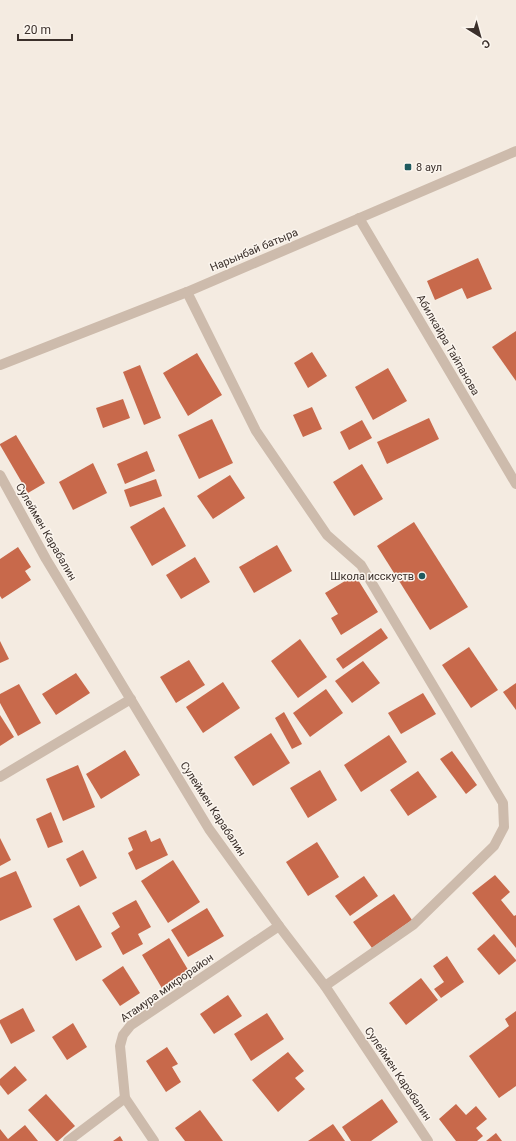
<svg xmlns="http://www.w3.org/2000/svg" width="516" height="1141" font-family="Roboto,sans-serif">
	<rect width="100%" height="100%" fill="#f4ebe1"/>
	<g fill="#c8694b">
		<polygon points="478,258 492,289 467,299 462,288 435,300 427,281"/>
		<polygon points="516,331 516,381 492,347"/>
		<polygon points="312,352 327,376 308,388 294,363"/>
		<polygon points="197,353 222,395 188,416 163,373"/>
		<polygon points="140,365 161,418 144,425 123,372"/>
		<polygon points="388,368 407,401 373,420 355,387"/>
		<polygon points="123,399 130,418 103,428 96,408"/>
		<polygon points="312,407 322,429 303,437 293,415"/>
		<polygon points="429,418 439,439 387,464 377,442"/>
		<polygon points="212,419 233,463 199,479 178,435"/>
		<polygon points="362,420 372,438 349,450 340,432"/>
		<polygon points="16,435 45,483 28,493 0,445 0,444"/>
		<polygon points="147,451 155,471 125,484 117,464"/>
		<polygon points="93,463 107,493 73,510 59,482"/>
		<polygon points="362,464 383,499 354,516 333,482"/>
		<polygon points="230,475 245,498 213,519 197,496"/>
		<polygon points="156,479 162,496 130,507 124,490"/>
		<polygon points="164,507 186,546 152,566 130,527"/>
		<polygon points="414,522 468,607 430,630 377,546"/>
		<polygon points="277,545 292,571 254,593 239,567"/>
		<polygon points="18,547 31,567 25,571 31,580 2,599 0,596 0,559"/>
		<polygon points="195,557 210,582 181,599 166,575"/>
		<polygon points="355,575 378,612 341,635 331,618 338,614 325,593"/>
		<polygon points="381,628 388,638 343,669 336,659"/>
		<polygon points="300,639 327,677 298,698 271,661"/>
		<polygon points="0,641 9,659 0,663"/>
		<polygon points="469,647 498,690 471,708 442,665"/>
		<polygon points="189,660 205,685 176,703 160,677"/>
		<polygon points="363,661 380,683 352,703 335,681"/>
		<polygon points="76,673 90,693 56,715 42,694"/>
		<polygon points="223,682 240,708 203,733 186,707"/>
		<polygon points="516,683 516,710 503,692"/>
		<polygon points="19,684 41,723 18,736 0,703 0,694"/>
		<polygon points="326,689 343,713 310,737 293,713"/>
		<polygon points="423,693 436,714 401,734 388,713"/>
		<polygon points="284,712 302,744 292,749 275,718"/>
		<polygon points="0,715 14,737 0,746"/>
		<polygon points="271,733 290,763 253,786 234,757"/>
		<polygon points="389,735 407,762 361,792 344,765"/>
		<polygon points="125,750 140,775 101,799 86,774"/>
		<polygon points="452,751 477,785 466,794 440,759"/>
		<polygon points="78,765 95,807 63,821 46,779"/>
		<polygon points="320,770 337,800 308,818 290,788"/>
		<polygon points="418,771 437,797 408,816 390,790"/>
		<polygon points="51,812 63,842 48,848 36,819"/>
		<polygon points="146,830 151,842 160,838 168,855 136,870 128,853 133,850 128,838"/>
		<polygon points="0,838 11,860 0,866"/>
		<polygon points="317,842 339,877 308,896 286,862"/>
		<polygon points="83,850 97,878 80,887 66,859"/>
		<polygon points="173,860 200,902 168,923 141,881"/>
		<polygon points="16,871 32,907 0,921 0,878"/>
		<polygon points="495,875 510,892 501,900 514,916 516,915 516,948 472,893"/>
		<polygon points="364,876 378,896 350,916 335,896"/>
		<polygon points="394,894 412,920 372,948 353,922"/>
		<polygon points="136,900 151,927 138,934 143,944 123,955 111,933 120,927 112,913"/>
		<polygon points="79,905 102,947 76,961 53,919"/>
		<polygon points="207,908 224,936 188,957 171,930"/>
		<polygon points="494,934 516,960 516,961 499,975 477,949"/>
		<polygon points="169,938 190,973 163,990 142,955"/>
		<polygon points="447,956 464,982 441,998 434,989 444,982 433,966"/>
		<polygon points="123,966 140,993 120,1006 102,980"/>
		<polygon points="421,978 438,1000 406,1025 389,1003"/>
		<polygon points="228,995 242,1016 214,1034 200,1014"/>
		<polygon points="23,1008 35,1031 11,1044 0,1023 0,1020"/>
		<polygon points="516,1011 516,1086 499,1098 469,1056 509,1026 505,1019"/>
		<polygon points="267,1013 284,1039 251,1061 234,1034"/>
		<polygon points="73,1023 87,1047 67,1060 52,1037"/>
		<polygon points="167,1047 178,1064 172,1067 181,1082 166,1092 146,1061"/>
		<polygon points="288,1052 304,1071 295,1078 305,1089 278,1112 252,1080"/>
		<polygon points="15,1066 27,1080 8,1095 0,1085 0,1079"/>
		<polygon points="46,1094 75,1126 58,1141 56,1141 28,1110"/>
		<polygon points="382,1099 398,1122 371,1141 351,1141 342,1127"/>
		<polygon points="456,1104 466,1115 476,1106 487,1119 476,1128 483,1136 477,1141 456,1141 439,1119"/>
		<polygon points="200,1110 223,1141 185,1141 175,1128"/>
		<polygon points="333,1124 345,1141 308,1141"/>
		<polygon points="25,1125 38,1141 0,1141 0,1129 8,1139"/>
		<polygon points="496,1133 502,1141 486,1141"/>
		<polygon points="120,1136 123,1141 113,1141"/>
	</g>
	<g fill="none" stroke-linecap="round" stroke-linejoin="round">
		<g stroke="#cdbbac" stroke-width="10">
			<polyline points="359,218 516,484"/>
			<polyline points="187,292 256,431 327,535 361,565 503,803 504,827 494,846 413,925 325,986"/>
			<polyline points="0,475 46,559 209,829 279,926 325,986 428,1141"/>
			<polyline points="0,777 131,699"/>
			<polyline points="68,1141 125,1098"/>
			<polyline points="154,1141 125,1098 120,1046 123,1035 131,1025 279,926"/>
		</g>
		<polyline stroke="#cdbbac" stroke-width="10" points="0,365 187,292 516,151"/>
	</g>
	<g fill="#1f5a5e" stroke="#fbf5ee" stroke-width="1.5">
		<rect x="404" y="163" width="8" height="8" rx="2"/>
		<circle cx="422" cy="576" r="4"/>
	</g>
	<g text-anchor="middle" dominant-baseline="central" stroke-width="3" stroke-linejoin="round" paint-order="stroke">
		<g font-size="11" fill="#3b302b" stroke="#fbf5ee" text-anchor="start">
			<text x="416" y="167">8 аул</text>
			<text x="414" y="576" text-anchor="end">Школа исскуств</text>
		</g>
		<g font-size="11" fill="#3b302b" stroke="#fbf5ee">
			<text transform="translate(254 250) rotate(-23)">Нарынбай батыра</text>
			<text transform="translate(448 345) rotate(60)">Абилкайра Тайпанова</text>
			<text transform="translate(46 532) rotate(60)">Сулеймен Карабалин</text>
			<text transform="translate(213 809) rotate(57)">Сулеймен Карабалин</text>
			<text transform="translate(167 988) rotate(-35)">Атамура микрорайон</text>
			<text transform="translate(398 1074) rotate(56)">Сулеймен Карабалин</text>
		</g>
	</g>
	<g transform="translate(480 36) rotate(143)" stroke="#fbf5ee" stroke-width="3" paint-order="stroke">
	<path d="M0-3L7 15L0 10L-7 15Z" fill="#3b302b"/>
	<text y="-6" font-size="11" font-weight="bold" text-anchor="middle" fill="#3b302b">С</text>
	</g>
	<path d="M18 34v6h54v-6" fill="none" stroke="#3b302b" stroke-width="2"/>
	<text x="24" y="34" font-size="12" fill="#3b302b" stroke="#fbf5ee" stroke-width="3" paint-order="stroke">20 m</text>
</svg>
